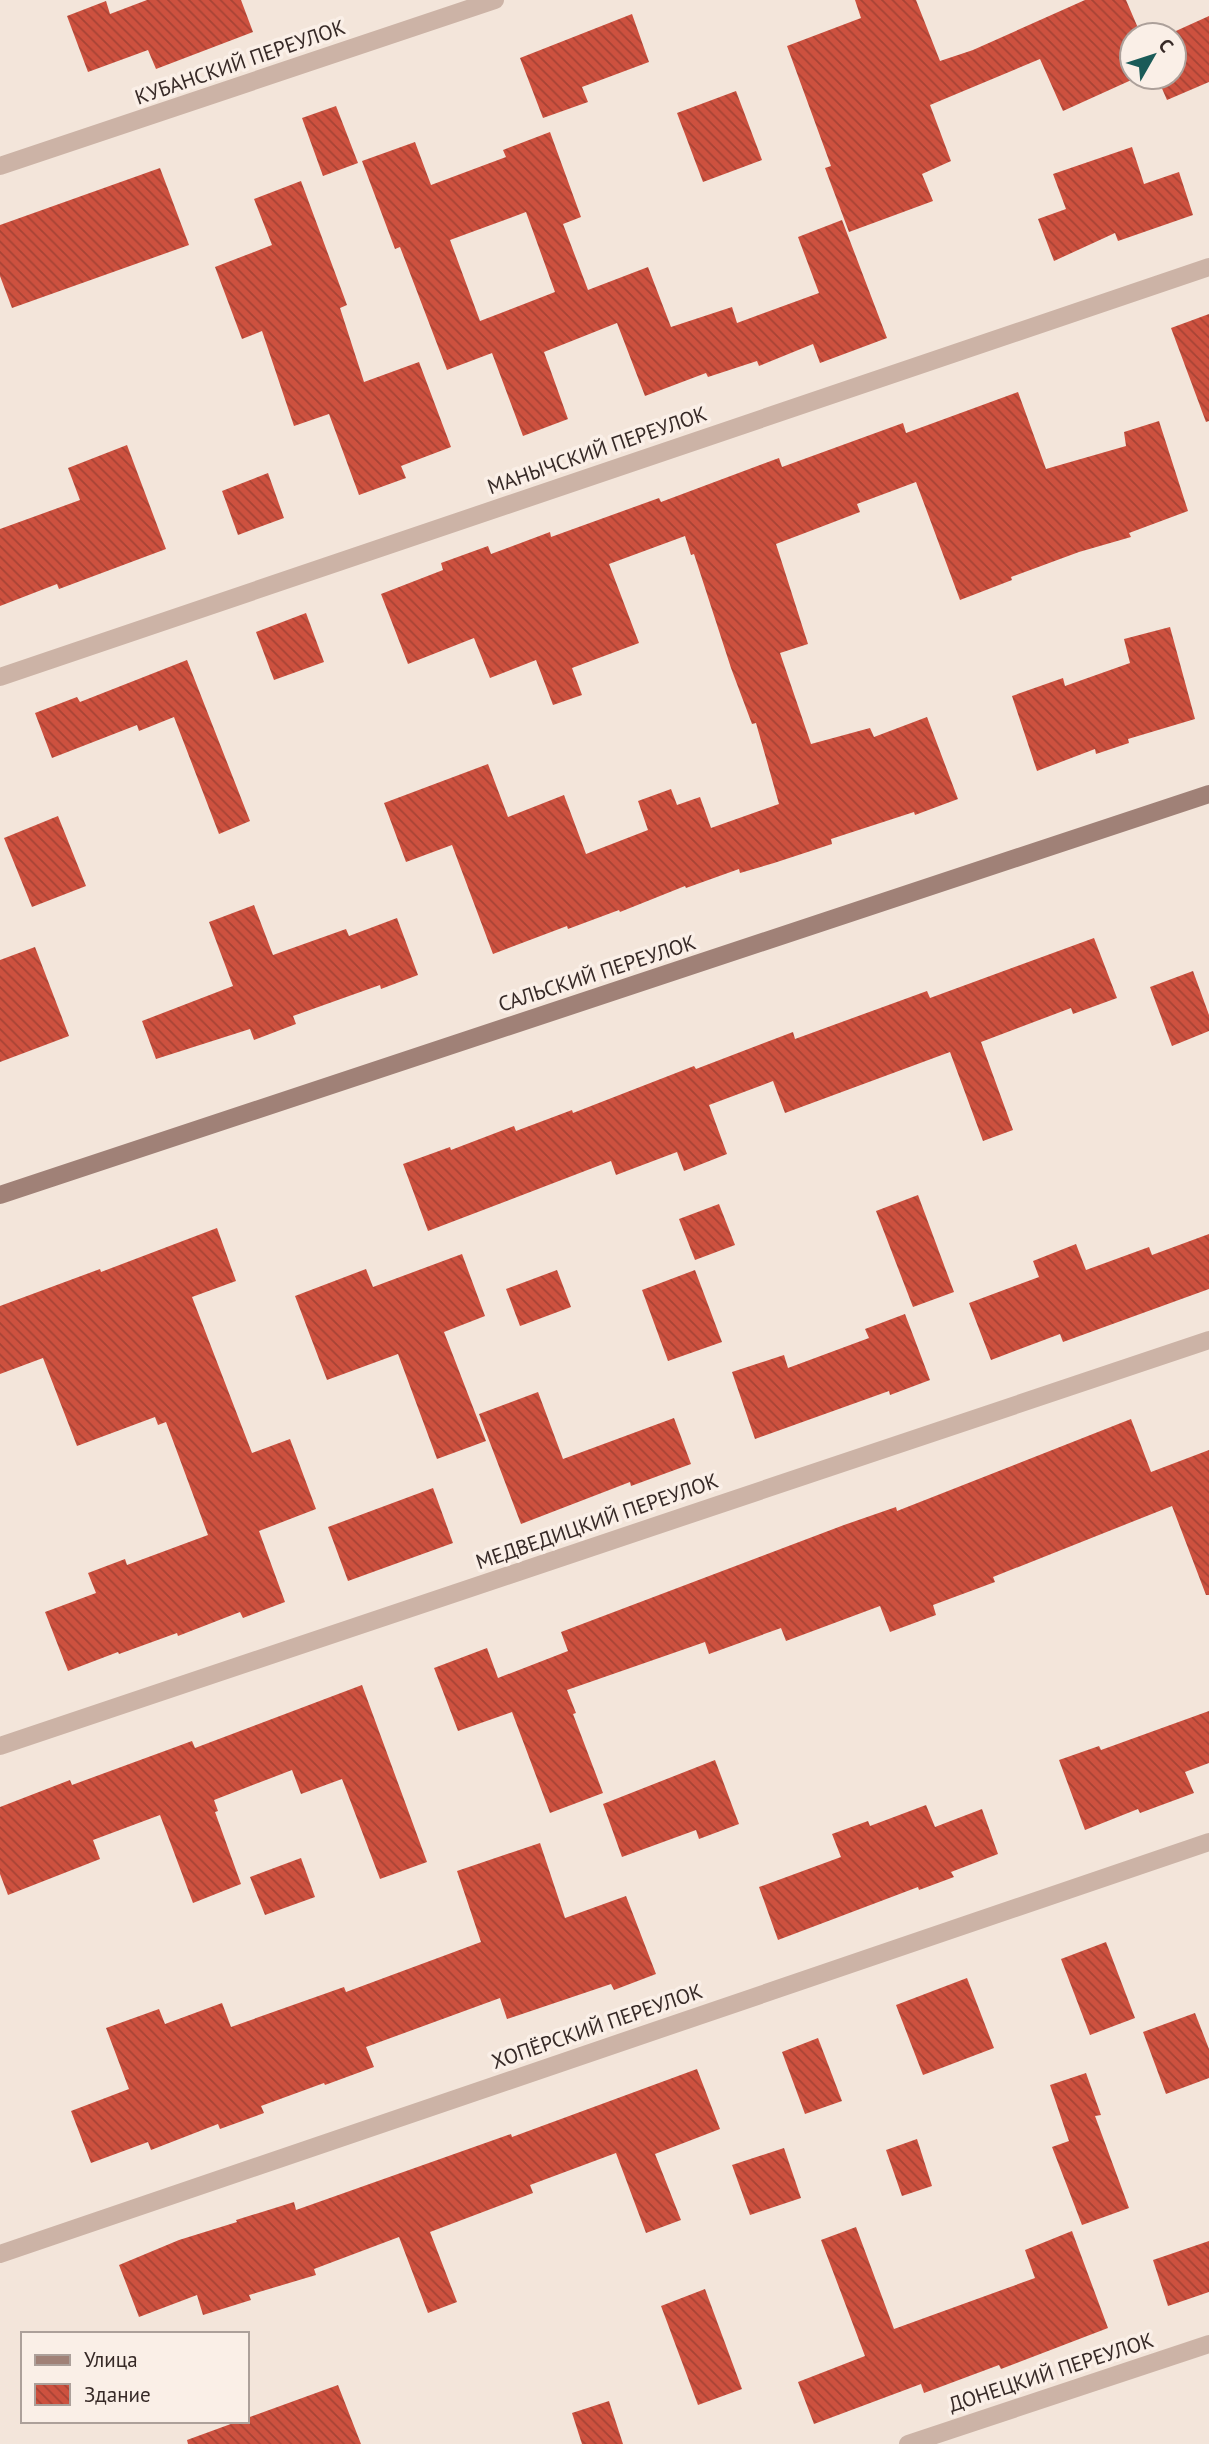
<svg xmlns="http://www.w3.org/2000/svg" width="1209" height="2444" font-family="'PT Sans',sans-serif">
	<defs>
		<pattern id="building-back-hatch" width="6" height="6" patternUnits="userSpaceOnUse" patternTransform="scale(1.75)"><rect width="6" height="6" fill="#cd513f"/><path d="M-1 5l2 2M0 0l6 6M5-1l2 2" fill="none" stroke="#a74335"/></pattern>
	</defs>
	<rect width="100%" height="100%" fill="#f3e5da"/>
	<g fill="url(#building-back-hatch)" fill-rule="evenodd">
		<polygon points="147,0 241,0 253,32 156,69 148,50 88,72 67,16 106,1 110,14"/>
		<polygon points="855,0 916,0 940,61 973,50 1085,0 1126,0 1141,35 1132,35 1132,77 1138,77 1063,111 1040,59 930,105 951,161 922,174 933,201 849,232 825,168 831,166 787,46 861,18"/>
		<polygon points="632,14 649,62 582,87 588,102 543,118 520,58"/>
		<polygon points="1209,16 1209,82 1167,100 1157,77 1174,77 1174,35 1167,35"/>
		<polygon points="736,91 762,160 703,182 677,113"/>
		<polygon points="336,106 358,163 323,176 302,118"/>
		<path d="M550,132l31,85 -18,7 25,66 60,-23 23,60 61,-20 5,16 82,-30 -21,-56 44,-17 45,118 -67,25 -7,-19 -54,22 -2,-5 -49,16 -2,-4 -61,23 -28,-73 -73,29 24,67 -45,17 -31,-83 -45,17 -47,-123 -5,2 -33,-88 53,-19 16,43 75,-28 -3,-7zM526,212l29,80 -75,29 -30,-81z"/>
		<polygon points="1132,147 1144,184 1179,172 1193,215 1118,241 1115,233 1054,261 1038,219 1066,209 1053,174"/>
		<polygon points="160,168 189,245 12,308 0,276 0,225"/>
		<polygon points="301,181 347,305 340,308 364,382 419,362 451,447 401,466 406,478 359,495 329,414 294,426 262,331 242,339 215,267 272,245 254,199"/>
		<polygon points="1209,314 1209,421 1206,422 1171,328"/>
		<polygon points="1018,392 1046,469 1126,446 1124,432 1159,421 1188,511 1129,533 1131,537 1079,552 1011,577 1012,580 960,600 916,482 857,504 860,512 776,544 808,644 780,653 811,744 870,728 874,737 927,717 958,799 915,815 914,812 831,839 832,844 774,863 740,873 739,869 686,888 685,886 620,912 619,910 568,929 567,926 493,954 452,845 406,862 384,803 488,764 508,817 564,795 586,854 648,830 638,801 671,789 677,805 700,797 711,828 779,804 756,723 752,724 731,668 694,554 691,555 685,536 609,564 639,643 572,668 582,695 553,705 536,660 490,678 474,638 408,664 381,594 443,570 441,563 488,546 491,554 550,532 551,537 659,498 661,502 779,458 782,467 903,423 906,433"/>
		<polygon points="127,445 166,549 59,589 57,584 0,606 0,529 80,500 68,468"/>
		<polygon points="268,473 284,518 238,535 222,491"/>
		<polygon points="306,613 324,662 274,680 256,632"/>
		<polygon points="1170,627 1195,719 1128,739 1129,743 1096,754 1095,749 1037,771 1012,696 1063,678 1065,686 1130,663 1124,639"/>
		<polygon points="187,660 250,821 219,834 174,717 139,731 137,725 52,758 35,713 77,697 80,702"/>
		<polygon points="58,816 86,886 32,907 4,838"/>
		<polygon points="254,905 273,955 346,929 349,936 397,918 418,975 381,989 380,985 293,1016 296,1024 254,1040 250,1029 156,1059 142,1021 233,986 209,922"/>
		<polygon points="1094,938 1117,998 1073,1014 1071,1008 981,1042 1013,1130 983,1141 950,1052 785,1113 773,1081 709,1105 727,1154 684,1171 677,1152 616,1175 611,1161 428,1231 403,1164 450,1147 451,1150 514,1126 516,1131 572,1110 573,1113 694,1066 696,1069 793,1032 795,1039 927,991 930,998"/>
		<polygon points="35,947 69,1036 0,1062 0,960"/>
		<polygon points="1193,971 1209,1015 1209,1031 1172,1046 1150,987"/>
		<polygon points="918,1195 954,1292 913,1307 876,1211"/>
		<polygon points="719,1204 735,1245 695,1260 679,1219"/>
		<polygon points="217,1228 236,1281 192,1297 252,1453 290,1439 316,1509 259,1531 285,1602 243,1618 240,1612 178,1636 177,1633 119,1654 118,1652 68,1671 45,1612 96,1593 88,1573 125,1559 127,1565 208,1535 166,1422 158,1425 155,1417 77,1446 43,1358 0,1374 0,1306 100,1269 101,1272"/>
		<polygon points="1209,1234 1209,1289 1063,1342 1060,1334 991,1360 969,1303 1039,1277 1033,1261 1076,1244 1086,1270 1149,1247 1152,1255"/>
		<polygon points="462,1254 485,1316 444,1332 486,1441 437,1459 398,1354 327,1380 295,1296 366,1269 373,1287"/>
		<polygon points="557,1270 571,1307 520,1326 506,1289"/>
		<polygon points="695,1270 722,1342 668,1361 642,1290"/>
		<polygon points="905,1314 930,1380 890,1395 889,1391 755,1439 732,1372 784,1355 788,1368 869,1338 865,1329"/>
		<polygon points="538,1392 563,1459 674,1418 691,1464 631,1486 630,1482 521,1524 479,1414"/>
		<polygon points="1131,1419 1151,1472 1209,1450 1209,1595 1206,1595 1172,1506 993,1577 995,1582 933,1605 936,1615 890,1632 880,1606 786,1641 781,1628 709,1654 705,1642 567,1690 576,1713 573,1714 603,1793 550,1813 512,1712 458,1731 434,1668 487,1648 498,1678 568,1651 561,1632 844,1525 896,1507 897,1511"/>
		<polygon points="433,1488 453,1543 348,1581 328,1527"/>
		<polygon points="362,1685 427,1862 380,1879 342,1779 301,1794 292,1770 214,1800 218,1811 215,1812 241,1884 193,1903 160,1815 93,1840 100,1859 8,1895 0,1874 0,1807 70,1780 72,1785 192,1741 195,1748"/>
		<polygon points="1209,1711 1209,1763 1185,1772 1194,1793 1140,1813 1138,1809 1085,1830 1059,1760 1099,1746 1101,1750"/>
		<polygon points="715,1760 739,1824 699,1839 696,1830 622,1857 603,1804"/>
		<polygon points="926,1805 935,1827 982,1809 998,1854 951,1872 954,1877 919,1890 918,1887 778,1940 759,1887 841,1857 832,1834 868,1821 870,1826"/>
		<polygon points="540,1843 565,1918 626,1896 656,1974 614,1990 611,1984 507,2019 500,1998 366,2047 374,2067 325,2085 324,2083 261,2106 264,2113 220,2129 218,2124 151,2150 148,2142 91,2163 71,2111 129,2089 106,2028 159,2009 165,2024 222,2003 231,2027 344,1987 346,1992 481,1942 457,1871"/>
		<polygon points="301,1858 315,1897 265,1915 250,1877"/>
		<polygon points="1106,1942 1135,2018 1090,2035 1061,1959"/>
		<polygon points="967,1978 994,2048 923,2075 896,2005"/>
		<polygon points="1195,2013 1209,2049 1209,2078 1166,2094 1143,2032"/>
		<polygon points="818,2038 842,2101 805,2114 782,2052"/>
		<polygon points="697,2069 720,2129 655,2154 681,2220 646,2233 616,2153 530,2185 533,2193 430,2232 457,2302 428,2313 399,2237 314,2269 316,2275 249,2295 251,2300 203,2315 197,2295 139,2317 119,2265 179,2240 237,2222 236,2220 294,2202 296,2210 511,2134 512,2137"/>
		<polygon points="1086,2073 1101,2115 1095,2116 1129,2208 1082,2225 1052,2147 1069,2141 1050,2085"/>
		<polygon points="917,2139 932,2186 902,2196 886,2150"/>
		<polygon points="784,2148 801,2198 750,2215 732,2165"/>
		<polygon points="856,2227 894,2329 1035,2278 1025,2250 1072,2231 1108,2328 1001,2369 999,2365 924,2393 921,2384 814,2424 798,2382 865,2356 821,2240"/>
		<polygon points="1209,2241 1209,2292 1168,2306 1153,2260"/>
		<polygon points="705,2289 742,2389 698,2405 661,2306"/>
		<polygon points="338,2385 361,2444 188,2444 187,2440 239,2421 247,2421 247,2418"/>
		<polygon points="609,2401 623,2444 582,2444 572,2413"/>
	</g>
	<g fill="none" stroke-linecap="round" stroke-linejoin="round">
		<g stroke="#ccb3a6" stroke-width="18">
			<polyline points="0,166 495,0"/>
			<polyline points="0,677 1209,267"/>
			<polyline points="0,1746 1209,1340"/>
			<polyline points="0,2254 1209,1842"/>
			<polyline points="908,2444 1209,2344"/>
		</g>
		<polyline stroke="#a08177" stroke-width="18" points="0,1195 1209,794"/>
	</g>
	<g text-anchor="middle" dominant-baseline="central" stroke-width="7" stroke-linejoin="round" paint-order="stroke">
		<g font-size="21" fill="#372a27" stroke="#faefe7">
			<text transform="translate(240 62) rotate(-19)">КУБАНСКИЙ ПЕРЕУЛОК</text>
			<text transform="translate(597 450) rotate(-19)">МАНЫЧСКИЙ ПЕРЕУЛОК</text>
			<text transform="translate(597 973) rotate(-18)">САЛЬСКИЙ ПЕРЕУЛОК</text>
			<text transform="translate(597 1521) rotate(-19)">МЕДВЕДИЦКИЙ ПЕРЕУЛОК</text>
			<text transform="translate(597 2026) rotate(-19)">ХОПЁРСКИЙ ПЕРЕУЛОК</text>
			<text transform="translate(1051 2372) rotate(-18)">ДОНЕЦКИЙ ПЕРЕУЛОК</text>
		</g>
	</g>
	<rect x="21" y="2332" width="228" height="91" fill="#faefe7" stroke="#aca09a" stroke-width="2"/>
	<rect x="35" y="2355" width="35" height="10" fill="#a08177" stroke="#aca09a" stroke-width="2"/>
	<text x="84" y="2367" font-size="21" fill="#372a27">Улица</text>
	<rect x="35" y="2384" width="35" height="21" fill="url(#building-back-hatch)" stroke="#aca09a" stroke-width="2"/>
	<text x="84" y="2402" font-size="21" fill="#372a27">Здание</text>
	<g transform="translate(1153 56) rotate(51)"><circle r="33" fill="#faefe7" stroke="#aca09a" stroke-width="2"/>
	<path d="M0-5L12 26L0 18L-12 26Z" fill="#1a5b58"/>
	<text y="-10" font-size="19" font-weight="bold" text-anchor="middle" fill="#372a27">С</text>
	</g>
</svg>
